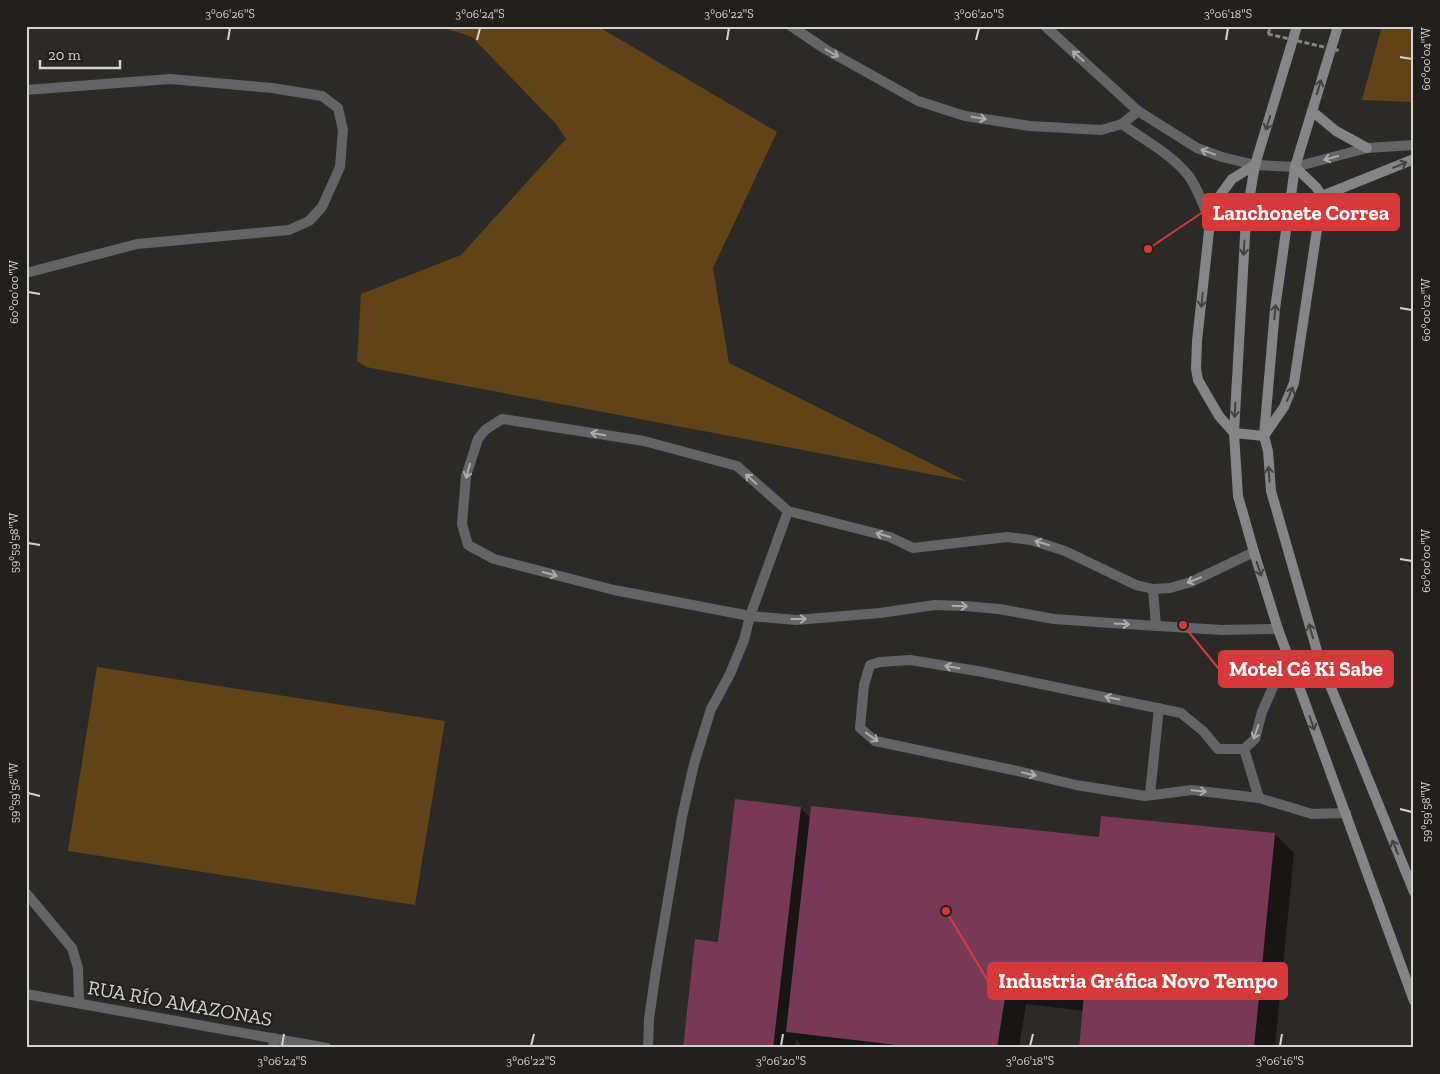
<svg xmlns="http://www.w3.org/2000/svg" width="1440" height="1074" font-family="'Zilla Slab',serif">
	<rect width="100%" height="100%" fill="#2c2a27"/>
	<g fill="#624317">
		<polygon points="439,26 597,26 777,132 713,268 729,363 966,481 366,367 357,361 361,294 461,255 566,139 556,124 472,37"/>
		<polygon points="1382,26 1414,26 1414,102 1362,100"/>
		<polygon points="97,667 445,721 415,905 68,851"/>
	</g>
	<polygon fill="#0007" points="801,808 811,819 1101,838 1275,834 1294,853 1275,1048 1080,1048 1084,1011 1026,1004 1019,1048 804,1048 796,1039 795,1048 684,1048 719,943"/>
	<g fill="#773955">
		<polygon points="735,799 801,807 773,1048 683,1048 695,939 718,942"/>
		<polygon points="811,806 1099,837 1101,816 1275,833 1254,1048 1185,1048 1154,1045 1153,1048 1079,1048 1084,995 1007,985 997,1048 922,1048 786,1032"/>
	</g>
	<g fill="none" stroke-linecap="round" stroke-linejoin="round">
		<polyline stroke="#888684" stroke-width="3" stroke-dasharray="5 2.5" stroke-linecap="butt" points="1268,34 1271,26"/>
		<g stroke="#636466" stroke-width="10">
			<polyline points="26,273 137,244 289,230 309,221 322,207 340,167 343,130 338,108 322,96"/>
			<polyline points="1254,552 1191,582 1170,588 1153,589 1136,585 1065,551 1031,540 1007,537 913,548 890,537 788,511 737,466 644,441 502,419 485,430 478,439 466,476 462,524 468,545 494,559 614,590 750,616 796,620 880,613 935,605 964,606 999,609 1054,619 1111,623 1222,630 1278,629"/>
			<polyline points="1153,589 1156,626"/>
			<polyline points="1287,655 1262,712 1255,739 1244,749 1218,749 1203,731 1181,713 983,672 910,660 880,662 870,665 864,685 860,728 875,741 1013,770 1076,785 1145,796 1192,790 1259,798 1312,814 1346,813"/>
			<polyline points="1244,749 1259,798"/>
			<polyline points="1150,794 1159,708"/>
			<polyline points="26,893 72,948 78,968 79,1002"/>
			<polyline points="648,1048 649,1019 656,970 682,817 694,764 711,709 730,674 744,640 750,616 788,511"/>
		</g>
		<g stroke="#636466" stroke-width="10">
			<polyline points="791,26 825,49 918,101 965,116 1030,126 1101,130 1122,124 1138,111"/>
			<polyline points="1045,26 1138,111 1197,148 1222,157 1255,165 1295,167 1367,148 1414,145"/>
			<polyline points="26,90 170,79 272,88 322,96"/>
			<path d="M1122,124c22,16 49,30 66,51 10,14 16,31 22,47"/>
			<polyline points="26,994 327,1048"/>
			<polyline points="273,1048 274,1038"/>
		</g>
		<g stroke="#838587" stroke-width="10">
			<polyline points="1297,26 1255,165 1246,218 1234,433 1238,496 1254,552 1278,629 1414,1001"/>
			<polyline points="1338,26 1295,167 1275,309 1264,436 1268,451 1271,491 1319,658 1414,892"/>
			<polyline points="1312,111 1336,131 1367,148"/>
			<polyline points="1255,165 1232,179 1221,194 1210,222 1197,341 1196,368 1198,380 1219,416 1234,433 1264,436 1284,407 1294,383 1322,196 1316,187 1295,167"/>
			<polyline points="1322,196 1414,159"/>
		</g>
		<polyline stroke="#888684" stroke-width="3" stroke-dasharray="5 2.5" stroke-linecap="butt" points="1268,34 1341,51"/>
	</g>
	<defs><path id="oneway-shaft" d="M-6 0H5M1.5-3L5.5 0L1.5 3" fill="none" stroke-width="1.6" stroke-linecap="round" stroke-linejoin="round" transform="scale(1.25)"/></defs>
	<g stroke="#adacac">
		<use href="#oneway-shaft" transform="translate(832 53) rotate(30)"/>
		<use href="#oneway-shaft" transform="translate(1078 56) rotate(-138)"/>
		<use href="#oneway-shaft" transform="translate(979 118) rotate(9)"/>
		<use href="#oneway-shaft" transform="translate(1208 152) rotate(-160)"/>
		<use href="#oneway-shaft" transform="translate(1331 158) rotate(165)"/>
		<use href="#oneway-shaft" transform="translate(598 434) rotate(-171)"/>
		<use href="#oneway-shaft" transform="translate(468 471) rotate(105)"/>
		<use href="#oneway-shaft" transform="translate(751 479) rotate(-138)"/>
		<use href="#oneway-shaft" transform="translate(883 535) rotate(-164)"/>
		<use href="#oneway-shaft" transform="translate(1042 543) rotate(-163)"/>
		<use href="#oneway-shaft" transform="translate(550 574) rotate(15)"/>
		<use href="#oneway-shaft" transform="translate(1194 580) rotate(159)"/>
		<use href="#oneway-shaft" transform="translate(960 606) rotate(2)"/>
		<use href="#oneway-shaft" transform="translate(799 619)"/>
		<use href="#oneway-shaft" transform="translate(1122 624) rotate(3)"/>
		<use href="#oneway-shaft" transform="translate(952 667) rotate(-171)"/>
		<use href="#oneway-shaft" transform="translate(1112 698) rotate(-168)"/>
		<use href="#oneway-shaft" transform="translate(1256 732) rotate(109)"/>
		<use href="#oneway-shaft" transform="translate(872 737) rotate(36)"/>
		<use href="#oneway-shaft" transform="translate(1029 774) rotate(14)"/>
		<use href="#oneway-shaft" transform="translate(1199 791) rotate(5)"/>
	</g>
	<g stroke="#444342">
		<use href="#oneway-shaft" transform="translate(1319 87) rotate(-73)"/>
		<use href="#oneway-shaft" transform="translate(1268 123) rotate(107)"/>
		<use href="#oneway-shaft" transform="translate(1400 165) rotate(-22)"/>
		<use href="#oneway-shaft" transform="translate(1244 248) rotate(93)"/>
		<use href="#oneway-shaft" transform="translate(1202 300) rotate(96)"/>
		<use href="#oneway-shaft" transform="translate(1275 312) rotate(-84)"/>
		<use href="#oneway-shaft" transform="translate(1290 394) rotate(-68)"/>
		<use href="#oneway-shaft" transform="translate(1235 410) rotate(93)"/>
		<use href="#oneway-shaft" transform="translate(1269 474) rotate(-94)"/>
		<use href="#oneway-shaft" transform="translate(1259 569) rotate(72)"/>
		<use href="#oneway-shaft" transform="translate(1311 631) rotate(-106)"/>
		<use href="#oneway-shaft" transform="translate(1312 723) rotate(70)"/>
		<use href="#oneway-shaft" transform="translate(1395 847) rotate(-112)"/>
	</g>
	<path fill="none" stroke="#d5d3d2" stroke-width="2" d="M228,40l2,-12M477,40l3,-12M727,40l2,-12M976,40l3,-12M1226,40l2,-12M1400,57l12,2M28,292l12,2M1400,308l12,2M28,543l12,2M1400,559l12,2M28,793l12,3M1400,809l12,3M282,1046l2,-12M531,1046l3,-12M781,1046l2,-12M1030,1046l3,-12M1280,1046l2,-12"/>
	<g text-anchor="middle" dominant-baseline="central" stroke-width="4" stroke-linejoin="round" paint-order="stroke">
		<g font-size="20" fill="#d5d3d2" stroke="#22201d">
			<text transform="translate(180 1003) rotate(10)">RUA RÍO AMAZONAS</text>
		</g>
	</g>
	<path fill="none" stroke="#d63939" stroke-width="2" d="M1148 249L1203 212M1183 625L1219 669M946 911L988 981"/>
	<g fill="#d63939" stroke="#22201d" stroke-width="2">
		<circle cx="1148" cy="249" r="5"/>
		<circle cx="1183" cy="625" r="5"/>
		<circle cx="946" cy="911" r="5"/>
	</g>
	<g fill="#d63939" stroke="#d63939" stroke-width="2">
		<rect x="1203" y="194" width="196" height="36" rx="5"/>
		<rect x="1219" y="651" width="174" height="36" rx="5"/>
		<rect x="988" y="963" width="299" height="36" rx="5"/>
	</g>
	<g font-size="21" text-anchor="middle" font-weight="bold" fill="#fff">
		<text x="1301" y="220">Lanchonete Correa</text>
		<text x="1306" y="676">Motel Cê Ki Sabe</text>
		<text x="1138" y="988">Industria Gráfica Novo Tempo</text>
	</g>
	<rect width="1440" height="1074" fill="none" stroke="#22201d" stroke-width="55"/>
	<path d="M40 60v8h80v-8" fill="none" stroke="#d5d3d2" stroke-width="2.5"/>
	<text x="48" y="60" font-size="15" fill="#d5d3d2" stroke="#22201d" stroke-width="4" paint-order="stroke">20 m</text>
	<rect x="28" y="28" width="1384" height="1018" fill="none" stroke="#d5d3d2" stroke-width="2"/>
	<g font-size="12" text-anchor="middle" fill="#d5d3d2">
		<text x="230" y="18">3°06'26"S</text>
		<text x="480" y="18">3°06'24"S</text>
		<text x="729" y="18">3°06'22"S</text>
		<text x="979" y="18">3°06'20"S</text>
		<text x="1228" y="18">3°06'18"S</text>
		<text transform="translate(1426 59) rotate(-90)" y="4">60°00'04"W</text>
		<text transform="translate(14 292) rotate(-90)" y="4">60°00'00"W</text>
		<text transform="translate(1426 310) rotate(-90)" y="4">60°00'02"W</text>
		<text transform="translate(14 543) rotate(-90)" y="4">59°59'58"W</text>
		<text transform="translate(1426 561) rotate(-90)" y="4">60°00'00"W</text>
		<text transform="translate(14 793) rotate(-90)" y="4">59°59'56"W</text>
		<text transform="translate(1426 812) rotate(-90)" y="4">59°59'58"W</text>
		<text x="282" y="1065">3°06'24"S</text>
		<text x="531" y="1065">3°06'22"S</text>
		<text x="781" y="1065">3°06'20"S</text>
		<text x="1030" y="1065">3°06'18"S</text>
		<text x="1280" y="1065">3°06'16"S</text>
	</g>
</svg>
